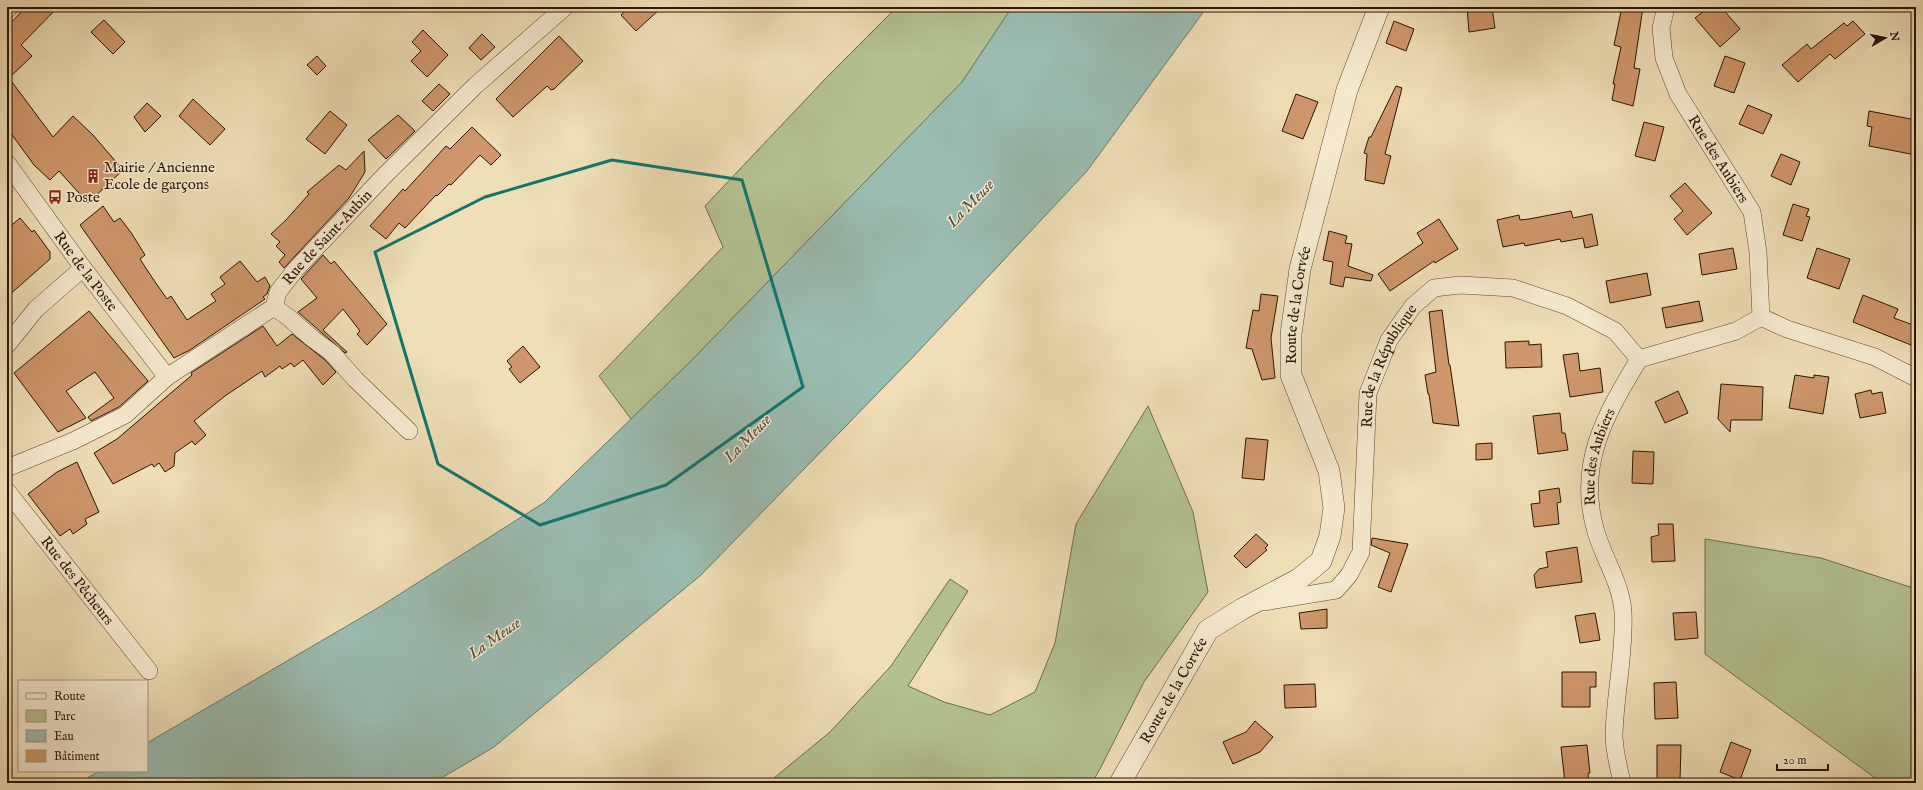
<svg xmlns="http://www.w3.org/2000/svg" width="1923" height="790" font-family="'IM FELL English',serif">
	<rect width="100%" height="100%" fill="#efdeb6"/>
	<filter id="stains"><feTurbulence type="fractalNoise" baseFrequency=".005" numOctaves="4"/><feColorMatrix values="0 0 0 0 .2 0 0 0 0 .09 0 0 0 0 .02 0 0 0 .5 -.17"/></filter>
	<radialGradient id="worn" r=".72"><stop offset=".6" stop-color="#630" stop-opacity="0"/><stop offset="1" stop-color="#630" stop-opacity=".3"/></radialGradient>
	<g fill="#b4c292" stroke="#6f6b49">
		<polygon points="897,7 1012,7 962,82 689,363 631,419 599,376 723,247 705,206 827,77"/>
		<polygon points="1148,406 1193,512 1208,592 1144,682 1101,767 1092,783 768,783 830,732 891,666 950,579 968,591 908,686 944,702 990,715 1035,692 1055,643 1076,524"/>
		<polygon points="1705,539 1821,558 1916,589 1916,783 1882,783 1705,654"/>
	</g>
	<polygon fill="#9abcb1" stroke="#6d796a" points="1012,7 1207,7 1087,171 913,357 701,575 494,747 433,783 79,783 99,771 147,771 147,743 381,606 545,502 689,363 962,82"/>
	<g fill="#cf976b" stroke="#2a1400">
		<polygon points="26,7 58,7 21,45 32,56 9,78 53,137 73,116 93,135 123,170 88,203 59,171 50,180 34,165 7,128 7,27"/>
		<polygon points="630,7 662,7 636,31 621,15"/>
		<polygon points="1467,7 1492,7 1495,28 1469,32"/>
		<polygon points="1622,7 1643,7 1634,68 1640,69 1633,106 1612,100 1615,84 1613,84 1621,47 1614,45"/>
		<polygon points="1709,7 1721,7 1740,29 1720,47 1695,18"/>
		<polygon points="104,20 125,42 113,54 91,32"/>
		<polygon points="1394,21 1414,29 1406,51 1386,43"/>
		<polygon points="1853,21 1865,34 1835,59 1830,54 1798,82 1782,65 1807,44 1811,49 1844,23 1847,26"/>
		<polygon points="423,30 448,55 427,77 411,61 421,51 412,42"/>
		<polygon points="482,34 495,47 481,60 469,48"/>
		<polygon points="559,36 583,61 554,89 551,90 547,86 513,117 496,99"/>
		<polygon points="317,56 326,66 317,75 307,65"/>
		<polygon points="1725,56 1745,63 1734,93 1714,86"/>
		<polygon points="439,84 450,94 433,111 422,101"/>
		<polygon points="1396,86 1402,88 1385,154 1391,156 1384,184 1365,180 1367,154 1364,153 1369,137 1371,137"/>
		<polygon points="1296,94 1318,102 1303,139 1282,131"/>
		<polygon points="193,99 225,129 210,145 179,116"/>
		<polygon points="147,103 161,116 145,132 134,117"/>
		<polygon points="1748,105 1772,115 1763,134 1739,124"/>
		<polygon points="330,111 347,125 325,154 306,139"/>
		<polygon points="1869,111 1916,120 1916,155 1869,146 1872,127 1867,126"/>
		<polygon points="398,115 415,131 386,159 368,140"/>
		<polygon points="1644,122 1664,127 1655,161 1635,156"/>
		<polygon points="472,127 501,155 491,165 480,155 451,185 449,184 437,196 436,195 405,228 399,223 386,239 370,226 403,189 405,191 446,146 450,149"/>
		<polygon points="364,151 365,172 349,198 284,268 279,262 285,255 276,246 280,242 271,234 286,220 309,194 307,192 339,165 346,170"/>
		<polygon points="1781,154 1800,162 1791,185 1771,176"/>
		<polygon points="1685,183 1712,213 1687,235 1674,219 1683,211 1670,196"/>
		<polygon points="1793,204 1809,209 1806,216 1810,217 1802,241 1783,235"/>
		<polygon points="103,206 114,222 120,218 132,234 145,255 140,259 153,279 167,299 171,296 187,320 216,301 211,294 225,284 220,277 240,261 257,282 265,277 270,286 267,294 263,297 265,299 190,350 174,358 80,225"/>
		<polygon points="1571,211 1573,218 1592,214 1598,245 1585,248 1583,238 1561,242 1560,239 1525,246 1524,243 1503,247 1497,220 1519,215 1520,220 1529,219"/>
		<polygon points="20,218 32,232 34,230 50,252 50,259 7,297 7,229"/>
		<polygon points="1439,219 1458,249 1435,263 1434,261 1390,291 1378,274 1423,243 1417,233"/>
		<polygon points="1329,231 1347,236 1345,243 1352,244 1348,266 1373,275 1371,281 1345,277 1343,287 1330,284 1333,262 1323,260"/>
		<polygon points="1733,248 1737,269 1702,275 1699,254"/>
		<polygon points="1817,248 1850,259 1839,289 1807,278"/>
		<polygon points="323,255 331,264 334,261 387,324 367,345 357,334 360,331 343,309 323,330 347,352 345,353 298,312 317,298 301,279"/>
		<polygon points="1647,273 1651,295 1610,303 1606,281"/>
		<polygon points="1261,294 1278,296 1271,338 1275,378 1262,380 1252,349 1246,348 1253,310 1259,311"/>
		<polygon points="1863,295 1898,309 1894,318 1916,326 1916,347 1853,322"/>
		<polygon points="1699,301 1703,321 1666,328 1662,308"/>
		<polygon points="1442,310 1449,365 1450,365 1459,426 1433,423 1429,394 1428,394 1425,375 1436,372 1429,312"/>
		<polygon points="89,311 148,381 119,407 91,421 88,417 114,398 95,372 66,391 86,418 58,432 14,373"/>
		<polygon points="263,326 277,346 292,334 325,360 336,372 323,385 303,360 294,367 291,363 282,369 280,366 265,377 262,371 225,396 194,421 206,435 195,445 192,441 175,453 174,466 165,472 159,463 154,467 152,464 113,484 94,453 117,439 192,375 191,373"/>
		<polygon points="1529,341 1529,345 1541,344 1542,367 1506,368 1505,342"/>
		<polygon points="523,346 540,367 520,383 509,369 512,367 507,361"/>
		<polygon points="1578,353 1580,371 1600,368 1603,392 1570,397 1563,355"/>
		<polygon points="1795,375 1814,378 1814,375 1829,377 1823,414 1789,408"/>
		<polygon points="1721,384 1763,387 1762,420 1731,420 1730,432 1718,419"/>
		<polygon points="1871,390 1872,394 1882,392 1886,413 1860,418 1855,394"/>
		<polygon points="1678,391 1688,413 1665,423 1655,402"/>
		<polygon points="1560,413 1562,433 1565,433 1568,450 1538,454 1533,416"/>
		<polygon points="1246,438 1268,440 1264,480 1242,478"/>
		<polygon points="1492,443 1492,459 1476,460 1476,444"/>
		<polygon points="1633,451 1654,452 1653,484 1632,483"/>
		<polygon points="77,462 99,512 85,519 87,524 73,534 70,529 60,536 28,494 57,472"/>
		<polygon points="1559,488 1561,502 1557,503 1559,524 1534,527 1531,504 1540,503 1539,491"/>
		<polygon points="1658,524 1673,524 1675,561 1652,562 1651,537 1659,535"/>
		<polygon points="1256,534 1268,545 1265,548 1267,550 1246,568 1234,556"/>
		<polygon points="1372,538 1408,544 1391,592 1378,587 1390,553 1371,545"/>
		<polygon points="1577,547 1582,582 1536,588 1534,575 1539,569 1548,567 1546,552"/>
		<polygon points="1327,609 1327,628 1301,629 1299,613"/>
		<polygon points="1696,612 1698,638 1675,640 1673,613"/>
		<polygon points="1595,613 1600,640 1580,643 1575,616"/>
		<polygon points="1562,672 1596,672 1596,687 1590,687 1590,707 1562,707"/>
		<polygon points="1676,682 1678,718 1655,719 1654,683"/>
		<polygon points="1315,684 1316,707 1285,708 1284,685"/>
		<polygon points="1255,721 1273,737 1260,752 1233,764 1223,742 1246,732"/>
		<polygon points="1731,742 1751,750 1740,780 1720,772"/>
		<polygon points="1587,745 1590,773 1588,773 1589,783 1565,783 1561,747"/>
		<polygon points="1657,745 1681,745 1680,781 1657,781"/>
	</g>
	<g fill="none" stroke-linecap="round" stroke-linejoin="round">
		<defs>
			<g id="minor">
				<path id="s1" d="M1666,7l-5,21 3,30 14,36 74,118 6,40 3,65"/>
				<polyline points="7,10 9,7"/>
				<path id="s2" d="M7,163l76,105 84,109"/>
				<polyline points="274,307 288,317 313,339 332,353 355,379 409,431"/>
				<polyline points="7,345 36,309 83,268"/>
				<path id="s3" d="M7,468l66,-27 52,-26 42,-38 107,-70 4,-15 18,-23 89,-94 91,-90 89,-78"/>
				<path id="s4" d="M7,491l142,180"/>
				<path id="s5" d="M1264,602l72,-12 13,-15 12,-23 7,-159 21,-53 24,-34 21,-18 26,-3 53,3 54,18 48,25 24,28"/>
				<path id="s6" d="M1622,783c-3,-15 -8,-32 -8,-48 1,-41 11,-82 9,-123 -2,-29 -19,-53 -27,-80 -20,-68 9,-116 43,-173l97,-28 25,-14 26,12 88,28 41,21"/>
			</g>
			<g id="tertiary">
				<path id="s7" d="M1120,783l88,-153 34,-21 57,-30 22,-18 9,-25 4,-28 -5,-37 -38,-96v-41l9,-65 47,-179 32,-83"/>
			</g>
		</defs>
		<use href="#minor" stroke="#5b462e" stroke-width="18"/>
		<use href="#tertiary" stroke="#5b462e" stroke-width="22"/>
		<use href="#minor" stroke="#f5ead0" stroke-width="17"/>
		<use href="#tertiary" stroke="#f5ead0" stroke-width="21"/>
	</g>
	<path fill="none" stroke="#0f766e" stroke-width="3" stroke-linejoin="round" d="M612,160l130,20 61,207 -137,98 -126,40 -102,-61 -63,-212 110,-55z"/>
	<defs>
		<symbol id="building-bare" viewBox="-9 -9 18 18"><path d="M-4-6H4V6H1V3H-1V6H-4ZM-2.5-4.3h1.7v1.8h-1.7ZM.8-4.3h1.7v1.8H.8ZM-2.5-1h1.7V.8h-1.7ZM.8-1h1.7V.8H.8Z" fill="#8f2418" stroke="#f5ead0" stroke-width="2.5" paint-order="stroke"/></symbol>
		<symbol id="bus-bare" viewBox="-9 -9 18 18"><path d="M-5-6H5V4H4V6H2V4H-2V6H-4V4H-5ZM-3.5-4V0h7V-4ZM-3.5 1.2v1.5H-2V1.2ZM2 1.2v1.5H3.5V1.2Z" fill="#8f2418" stroke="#f5ead0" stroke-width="2.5" paint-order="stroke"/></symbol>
	</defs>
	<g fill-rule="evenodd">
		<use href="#building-bare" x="83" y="166" width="20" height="20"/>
		<use href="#bus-bare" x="45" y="187" width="20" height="20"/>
	</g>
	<g text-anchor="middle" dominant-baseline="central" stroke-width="3" stroke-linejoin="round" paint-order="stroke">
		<g font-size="15" fill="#2a1400" stroke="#f5ead0">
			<text stroke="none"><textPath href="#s1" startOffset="167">Rue des Aubiers</textPath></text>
			<text stroke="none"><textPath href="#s3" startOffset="403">Rue de Saint-Aubin</textPath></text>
			<text stroke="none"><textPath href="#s2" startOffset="134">Rue de la Poste</textPath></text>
			<text stroke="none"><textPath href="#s7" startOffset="575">Route de la Corvée</textPath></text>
			<text stroke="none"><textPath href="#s5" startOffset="310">Rue de la République</textPath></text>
			<text stroke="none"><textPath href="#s6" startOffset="334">Rue des Aubiers</textPath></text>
			<text stroke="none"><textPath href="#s4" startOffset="114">Rue des Pêcheurs</textPath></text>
			<text stroke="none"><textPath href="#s7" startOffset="107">Route de la Corvée</textPath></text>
		</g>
		<g font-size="15" fill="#2a1400" stroke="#f5ead0" text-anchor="start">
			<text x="104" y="167">Mairie / Ancienne<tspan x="104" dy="17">Ecole de garçons</tspan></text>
			<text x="66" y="197">Poste</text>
		</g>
		<g font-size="16" font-style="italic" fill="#514f3e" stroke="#f5ead0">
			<text transform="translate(971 204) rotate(-46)">La Meuse</text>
			<text transform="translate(748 439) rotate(-46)">La Meuse</text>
			<text transform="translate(495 639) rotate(-35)">La Meuse</text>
		</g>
	</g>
	<rect width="1923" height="790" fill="none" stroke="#efdeb6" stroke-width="24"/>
	<rect x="8" y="8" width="1907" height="774" fill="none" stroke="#2a1400" stroke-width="2"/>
	<rect x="12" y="12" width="1899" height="766" fill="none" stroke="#2a1400"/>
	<rect x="18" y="680" width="130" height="92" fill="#f5ead0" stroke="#a4947d"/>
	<rect x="26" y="693" width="20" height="6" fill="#f5ead0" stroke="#a4947d"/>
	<text x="54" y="700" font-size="12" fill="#2a1400">Route</text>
	<rect x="26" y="710" width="20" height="12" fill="#b4c292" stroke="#a4947d"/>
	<text x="54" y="720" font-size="12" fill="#2a1400">Parc</text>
	<rect x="26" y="730" width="20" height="12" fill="#9abcb1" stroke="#a4947d"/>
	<text x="54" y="740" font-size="12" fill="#2a1400">Eau</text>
	<rect x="26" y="750" width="20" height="12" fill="#cf976b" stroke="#a4947d"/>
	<text x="54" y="760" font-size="12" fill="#2a1400">Bâtiment</text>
	<g transform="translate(1885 38) rotate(81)" stroke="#f5ead0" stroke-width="3" paint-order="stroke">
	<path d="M0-3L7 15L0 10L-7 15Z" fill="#2a1400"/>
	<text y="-6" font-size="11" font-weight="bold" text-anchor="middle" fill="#2a1400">N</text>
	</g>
	<path d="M1777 764v6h51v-6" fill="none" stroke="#2a1400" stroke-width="2"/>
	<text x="1783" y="764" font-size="12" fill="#2a1400" stroke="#f5ead0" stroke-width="3" paint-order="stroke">20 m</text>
	<rect width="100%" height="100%" filter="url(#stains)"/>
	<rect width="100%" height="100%" fill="url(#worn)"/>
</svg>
